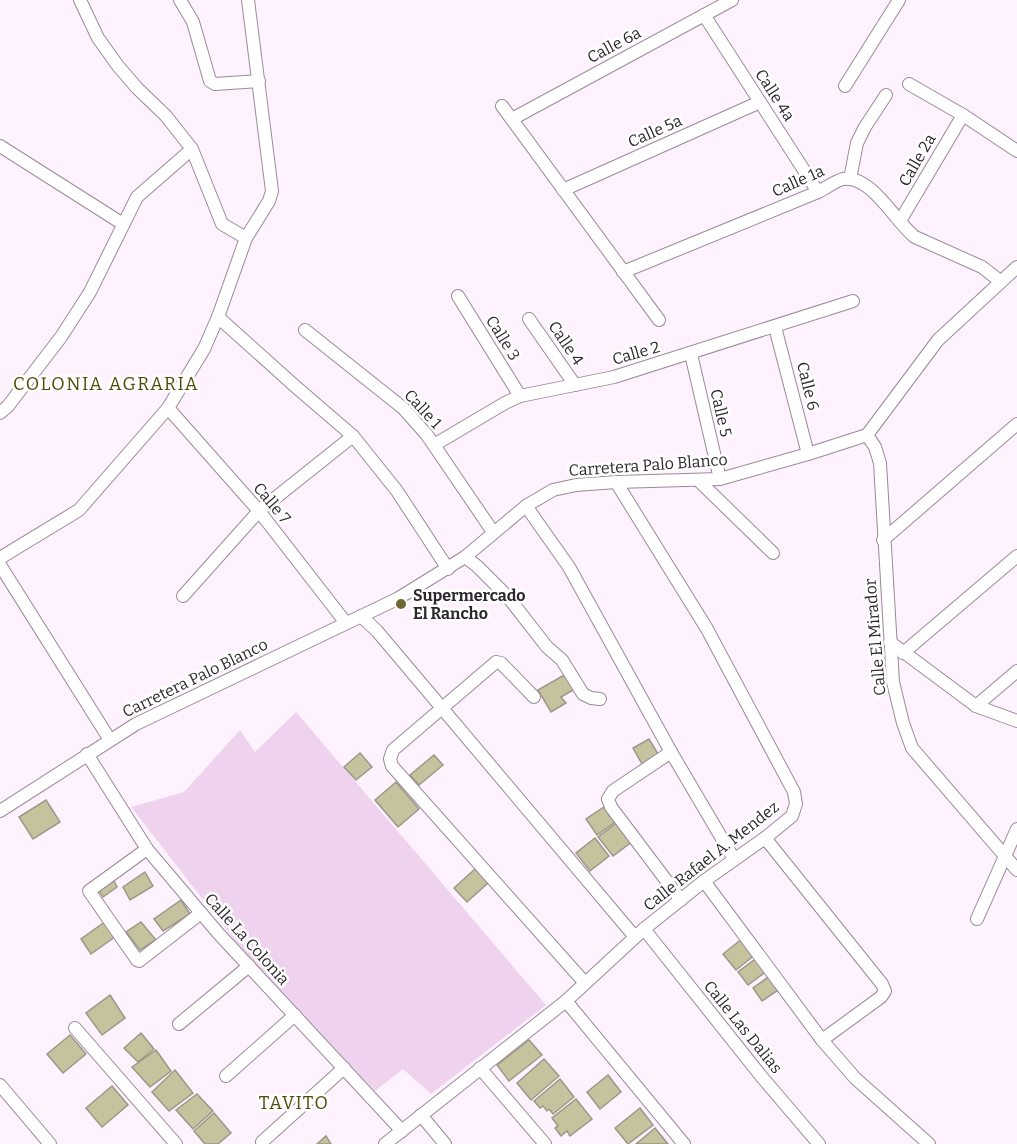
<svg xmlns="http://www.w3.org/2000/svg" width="1017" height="1144" font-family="Bitter,serif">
	<rect width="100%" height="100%" fill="#fff2ff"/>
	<polygon fill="#efd3ee" points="296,712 546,1005 431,1094 403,1069 375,1091 250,960 131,807 184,792 240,730 255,752"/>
	<g fill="#c7c29e" stroke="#9a9886" stroke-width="1.5">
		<polygon points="566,674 575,689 561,697 566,703 551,712 538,690"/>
		<polygon points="649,739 658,754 642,764 633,748"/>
		<polygon points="360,753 372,767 356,780 344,767"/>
		<polygon points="434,755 443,765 419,785 410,775"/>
		<polygon points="396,782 419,809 398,827 375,800"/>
		<polygon points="46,800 60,822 33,839 19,817"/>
		<polygon points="607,805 618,820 597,835 586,819"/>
		<polygon points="618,822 633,841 613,856 598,837"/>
		<polygon points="595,838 609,856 590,871 576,853"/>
		<polygon points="475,869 488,883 467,902 454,888"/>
		<polygon points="145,872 153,886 130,900 123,887"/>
		<polygon points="112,877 117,887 103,897 97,887"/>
		<polygon points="181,900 190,914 163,931 154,919"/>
		<polygon points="106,921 116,936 91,954 81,939"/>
		<polygon points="141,922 156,940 140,950 126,932"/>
		<polygon points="743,938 756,954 736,970 723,954"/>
		<polygon points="758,957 768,970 748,985 738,972"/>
		<polygon points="771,975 781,988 762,1001 753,988"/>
		<polygon points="110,995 125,1018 102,1035 86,1013"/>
		<polygon points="141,1033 154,1049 138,1062 124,1048"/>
		<polygon points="70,1035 86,1054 63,1073 47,1054"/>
		<polygon points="529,1040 542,1055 509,1081 497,1065"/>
		<polygon points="156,1050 171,1071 150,1087 132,1067"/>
		<polygon points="544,1059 559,1076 531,1100 517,1083"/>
		<polygon points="175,1070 193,1093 169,1111 152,1092"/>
		<polygon points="608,1075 621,1092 600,1109 587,1092"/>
		<polygon points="560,1079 574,1097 553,1114 549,1109 547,1111 543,1106 540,1108 534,1101"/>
		<polygon points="112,1086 128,1105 102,1127 86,1108"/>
		<polygon points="197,1094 213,1111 193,1129 176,1110"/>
		<polygon points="576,1099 592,1119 570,1136 567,1131 561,1136 555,1128 558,1126 552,1118"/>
		<polygon points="640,1108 653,1125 628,1144 615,1128"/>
		<polygon points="214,1113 231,1133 218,1144 205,1144 194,1131"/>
		<polygon points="655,1128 668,1144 636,1144"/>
		<polygon points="326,1136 331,1144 317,1144"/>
	</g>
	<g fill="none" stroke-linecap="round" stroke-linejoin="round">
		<defs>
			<g id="minor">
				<polyline points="80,0 98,38 118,66 137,88 166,116 192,149 222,224 246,238"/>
				<polyline points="180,0 193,22 210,81 215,84 259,81"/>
				<polyline points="704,15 818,192"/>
				<polyline points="909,84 963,115 1017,151"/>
				<polyline points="845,86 899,0"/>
				<polyline points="502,106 659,320"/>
				<polyline points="512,119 732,0"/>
				<polyline points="0,146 123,224"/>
				<polyline points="850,179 857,143 865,127 886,95"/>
				<polyline points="563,190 760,102"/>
				<polyline points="900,221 963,115"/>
				<path d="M623,272l195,-80c8,-4 17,-11 25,-13 28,-5 53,44 72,58l67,30 18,14"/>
				<polyline points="458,296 520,396"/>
				<polyline points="218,317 296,387 353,436 397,491 448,569"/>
				<polyline points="529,319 575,385"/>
				<polyline points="775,327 808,454"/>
				<polyline points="305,330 403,408 427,435 493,532"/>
				<polyline points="691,354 720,479"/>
				<polyline points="168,408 259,511 346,623"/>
				<polyline points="0,413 8,406 61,337 90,292 137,197 192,149"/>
				<polyline points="867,435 875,447 880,463 893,682 903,723 912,748 1017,870"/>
				<polyline points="434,445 505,403 520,396 614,377 853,301"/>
				<polyline points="698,480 773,553"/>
				<polyline points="526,506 569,567 671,752 734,859"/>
				<polyline points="883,540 1017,424"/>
				<polyline points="465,557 477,566 508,597 547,647 562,660 583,694 591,698 600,699"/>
				<polyline points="0,558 79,510 168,408 204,349 218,317 246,238 269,201 272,191 248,0"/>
				<polyline points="0,565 110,740"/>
				<polyline points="183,596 259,511 353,436"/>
				<polyline points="361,616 377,631 635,937"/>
				<polyline points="890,642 976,706 1017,721"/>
				<polyline points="903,653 1017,556"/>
				<polyline points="534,697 501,663 496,662 393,750 390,759 392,766 585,983"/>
				<polyline points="976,706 1017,671"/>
				<polyline points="671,752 613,791 608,799 611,807 681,900"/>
				<polyline points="87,754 147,849 218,933 402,1131"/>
				<polyline points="0,811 136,724 397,599 465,557 526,506 553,490 576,485 616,482 720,479 808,454 867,435 938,340 1017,267"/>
				<polyline points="765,838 882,984 885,991 881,997 822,1040"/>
				<polyline points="147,849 89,891 137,960 139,961 201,913"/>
				<polyline points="704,881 822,1040 855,1078 929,1144"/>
				<polyline points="977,919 1017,829"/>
				<polyline points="644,929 761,1076 819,1144"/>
				<polyline points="566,1001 684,1144"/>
				<polyline points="179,1024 249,966"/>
				<polyline points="75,1028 176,1144"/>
				<polyline points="480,1068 545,1144"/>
				<polyline points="226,1076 295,1015"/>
				<polyline points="0,1085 50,1144"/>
				<polyline points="421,1115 445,1144"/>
				<polyline points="262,1142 344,1068"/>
				<polyline points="385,1144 566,1001 644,929 704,881 765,838 792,816 796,804 794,792 707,629 616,482"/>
			</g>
		</defs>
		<use href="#minor" stroke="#988a98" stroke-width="14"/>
		<use href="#minor" stroke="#fff" stroke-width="12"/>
	</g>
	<circle fill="#6e6733" stroke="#fff" stroke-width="2" cx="401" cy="604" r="6"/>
	<g text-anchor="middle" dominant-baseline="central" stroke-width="5" stroke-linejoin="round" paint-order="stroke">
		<g font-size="16" fill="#2d272d" stroke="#fff">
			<text transform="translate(614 45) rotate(-28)">Calle 6a</text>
			<text transform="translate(775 95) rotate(57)">Calle 4a</text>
			<text transform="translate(655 131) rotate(-24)">Calle 5a</text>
			<text transform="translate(917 160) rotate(-60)">Calle 2a</text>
			<text transform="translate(798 181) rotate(-24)">Calle 1a</text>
			<text transform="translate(503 338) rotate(58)">Calle 3</text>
			<text transform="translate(566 343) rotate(56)">Calle 4</text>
			<text transform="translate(636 353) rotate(-16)">Calle 2</text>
			<text transform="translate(808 386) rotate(76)">Calle 6</text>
			<text transform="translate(423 409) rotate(47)">Calle 1</text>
			<text transform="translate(721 413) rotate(77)">Calle 5</text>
			<text transform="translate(648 465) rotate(-4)">Carretera Palo Blanco</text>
			<text transform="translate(272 503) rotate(50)">Calle 7</text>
			<text transform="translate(875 637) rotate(-95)">Calle El Mirador</text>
			<text transform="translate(195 678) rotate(-26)">Carretera Palo Blanco</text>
			<text transform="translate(711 856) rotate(-38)">Calle Rafael A. Mendez</text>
			<text transform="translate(247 939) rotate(48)">Calle La Colonia</text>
			<text transform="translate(743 1027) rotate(51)">Calle Las Dalias</text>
		</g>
		<g font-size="16" font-weight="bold" fill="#2d272d" stroke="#fff" text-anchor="start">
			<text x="413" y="595">Supermercado<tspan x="413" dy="18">El Rancho</tspan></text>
		</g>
		<g font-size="18" letter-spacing="1.5" fill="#524907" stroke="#fff">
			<text x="106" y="384">COLONIA AGRARIA</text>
			<text x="294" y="1103">TAVITO</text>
		</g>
	</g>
</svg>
